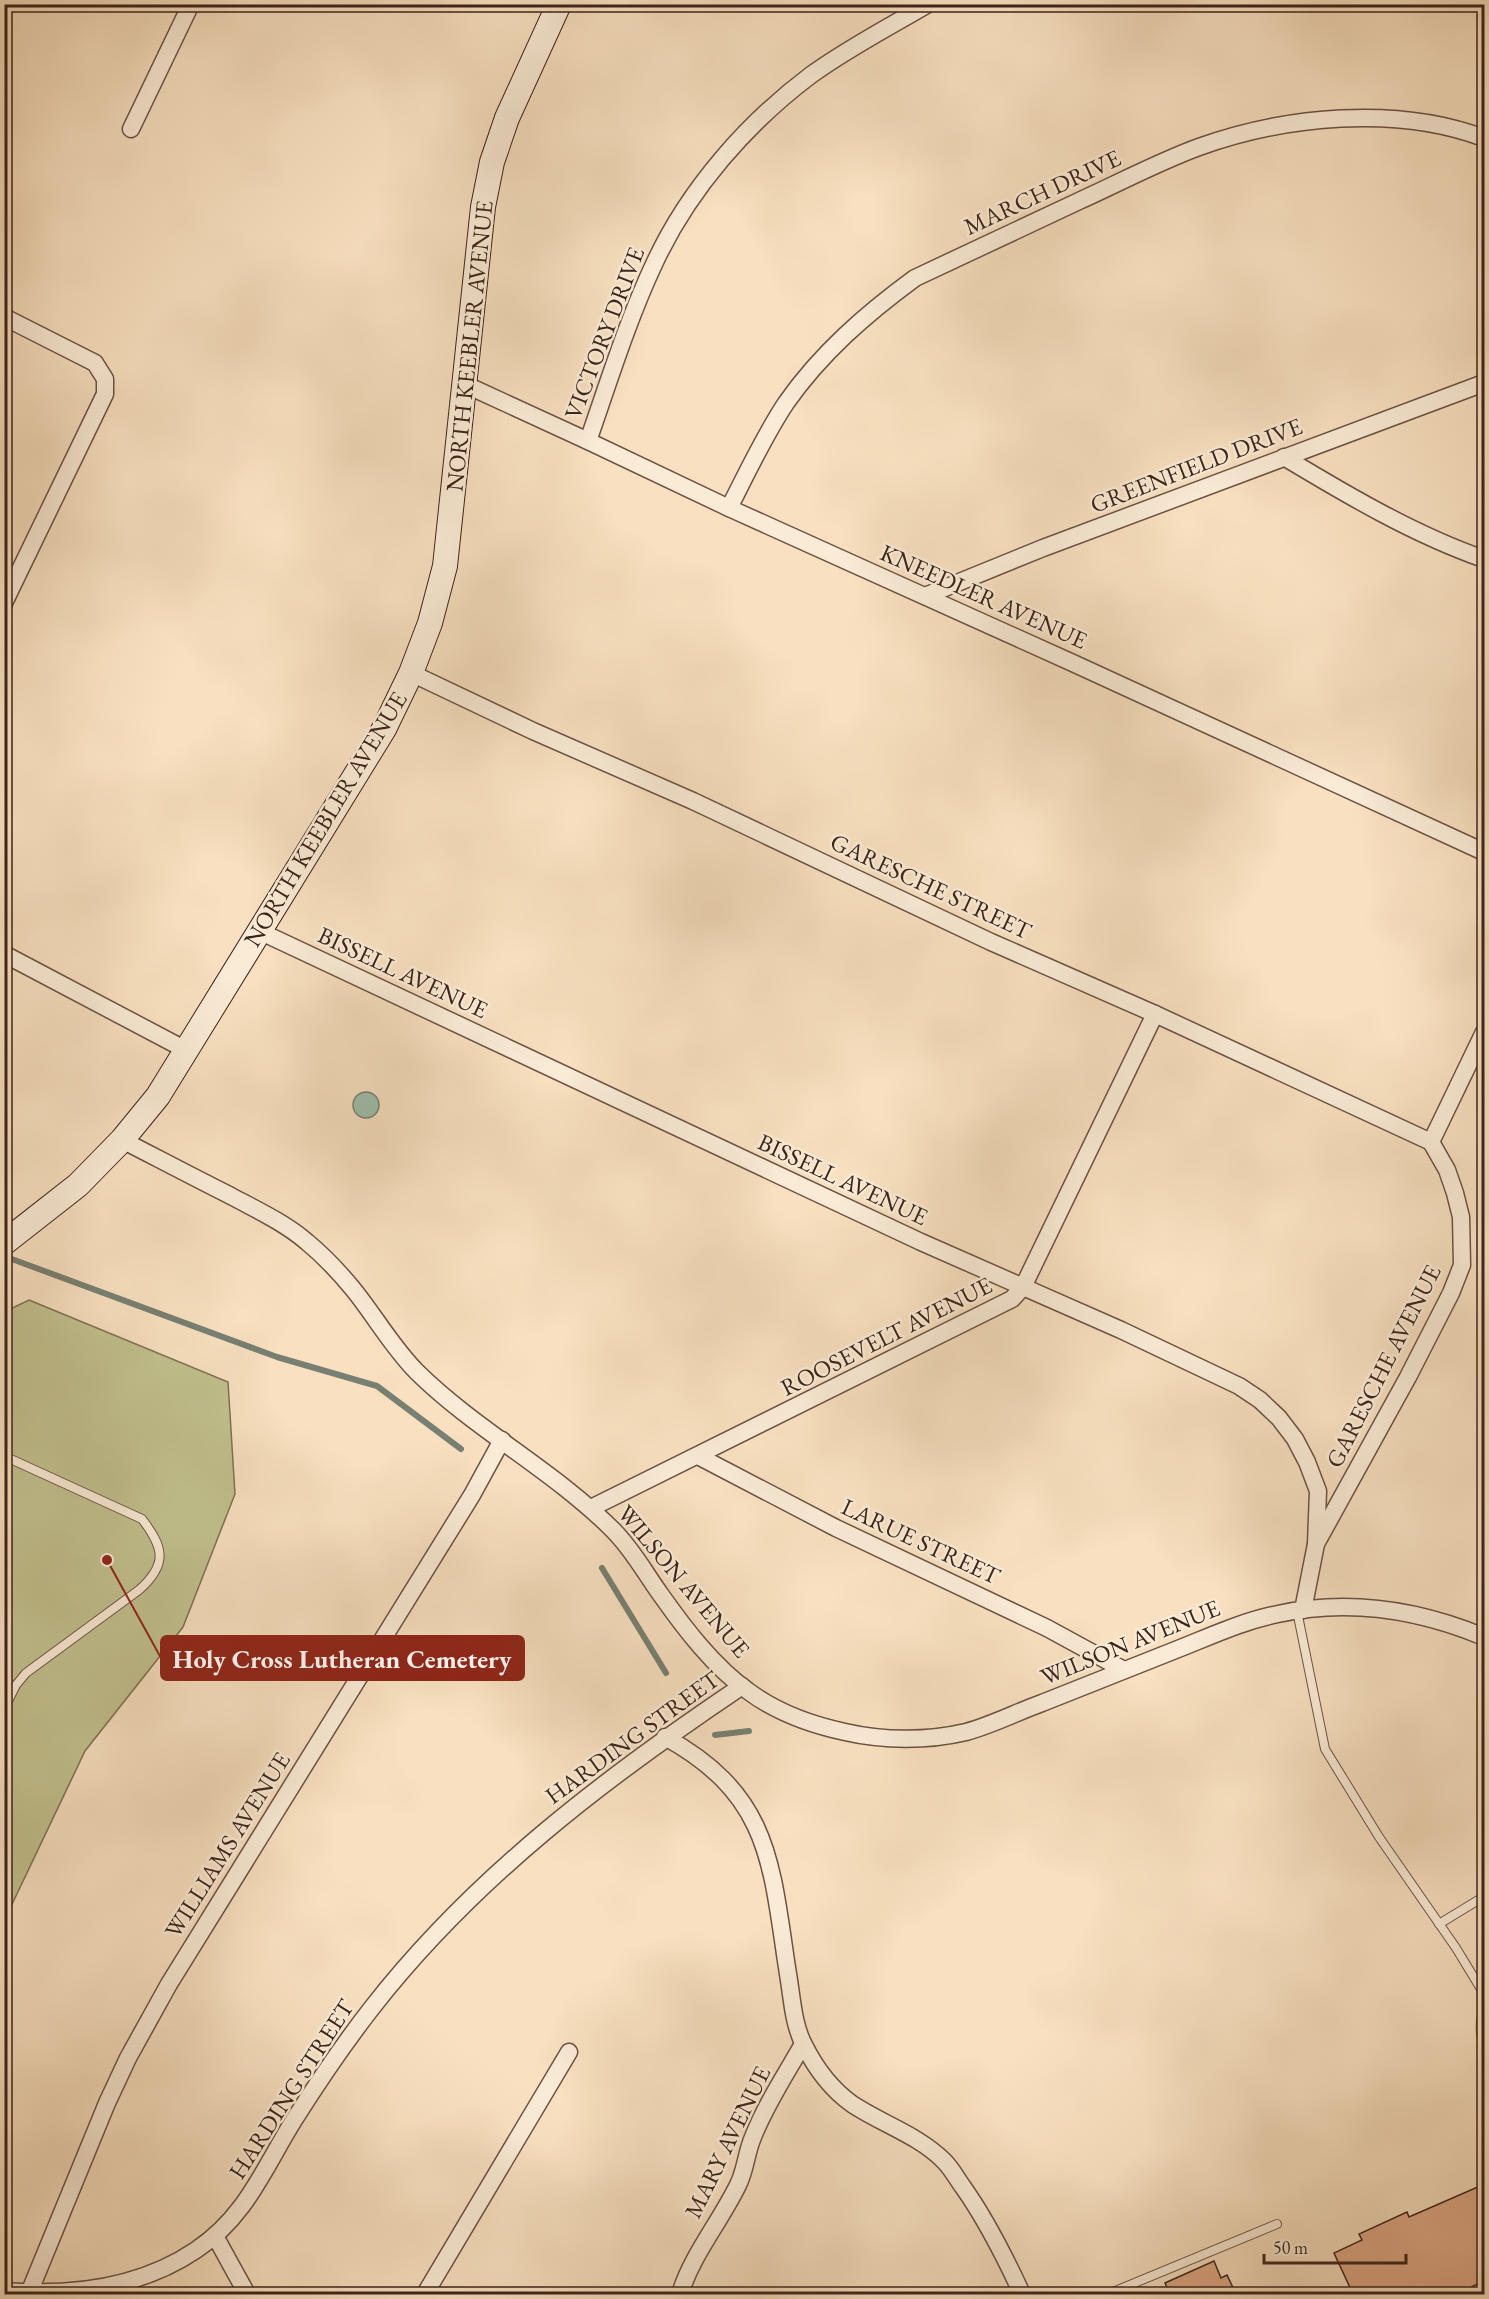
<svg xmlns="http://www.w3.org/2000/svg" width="1489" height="2299" font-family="'EB Garamond',serif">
	<rect width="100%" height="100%" fill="#f8e0c0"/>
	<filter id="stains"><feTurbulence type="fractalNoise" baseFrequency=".00333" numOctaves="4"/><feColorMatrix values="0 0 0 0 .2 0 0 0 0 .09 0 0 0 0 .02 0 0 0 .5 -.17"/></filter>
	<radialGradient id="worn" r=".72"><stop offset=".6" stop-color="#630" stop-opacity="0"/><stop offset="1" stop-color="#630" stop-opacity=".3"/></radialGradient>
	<polygon fill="#c2c18f" stroke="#7f7254" stroke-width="1.5" points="29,1300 228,1382 235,1494 183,1627 85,1751 5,1919 4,1312"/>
	<circle fill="#9ebead" stroke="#778072" stroke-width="1.5" cx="366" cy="1105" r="13"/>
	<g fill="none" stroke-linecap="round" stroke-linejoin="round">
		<g stroke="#778072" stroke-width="6">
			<polyline points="9,1258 277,1357 377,1386 461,1449"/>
			<polyline points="602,1568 666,1673"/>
			<polyline points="715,1735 749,1731"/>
		</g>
	</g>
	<g fill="#dea887" stroke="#3c231a" stroke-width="1.5">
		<polygon points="1480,2186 1484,2196 1484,2281 1471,2287 1475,2294 1353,2294 1334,2253 1362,2240 1359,2234 1407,2212 1409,2217"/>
		<polygon points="1214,2261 1221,2278 1227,2275 1236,2294 1170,2294 1165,2283"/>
	</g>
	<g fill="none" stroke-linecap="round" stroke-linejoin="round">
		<defs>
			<g id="lane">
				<path d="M4,1456l138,63c22,29 26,45 -3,71l-113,83 -10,12 -12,24"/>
				<polyline points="1297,1611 1325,1749 1379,1837 1456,1948 1484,1994"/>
				<polyline points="1439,1924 1480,1899"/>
				<path d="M1484,2009c-4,12 -5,23 0,35"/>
				<polyline points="1108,2294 1277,2224"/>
			</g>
			<g id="street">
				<polyline points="131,129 191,4"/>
				<polyline points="4,317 95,363 105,379 105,394 4,603"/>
				<polyline points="464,384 588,441 729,508 1075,664 1484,852"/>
				<path d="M588,441c21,-60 40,-122 67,-179 34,-73 92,-139 156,-187 37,-27 78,-48 117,-71"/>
				<path d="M1284,457c63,38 131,78 200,102"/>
				<path d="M729,508c18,-35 35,-72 57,-105 35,-50 80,-89 129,-125 54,-25 109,-51 164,-77 40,-18 79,-39 120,-54 86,-31 198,-42 285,-9"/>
				<polyline points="925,596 1043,548 1484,383"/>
				<polyline points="411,673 533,731 693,801 991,942 1155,1014 1431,1142"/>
				<polyline points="259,931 921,1242 1121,1330 1239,1386 1260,1400 1279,1418 1295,1439 1307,1462 1318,1491 1316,1544"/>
				<polyline points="4,954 186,1050"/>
				<path d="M122,1140c37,19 73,38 109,56 26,14 54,27 76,46 17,14 32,30 46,47 22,27 39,58 64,83 60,59 136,98 196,158 20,20 32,43 48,65 24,34 53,72 87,96 28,21 64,34 97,41 39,9 83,9 121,0 26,-7 51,-20 76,-29 45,-18 91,-36 136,-54 33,-13 65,-28 100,-35 70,-15 141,-4 206,23"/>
				<polyline points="1431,1142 1484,1032"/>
				<polyline points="698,1456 836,1528 1047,1628 1124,1670"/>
				<polyline points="591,1508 1012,1299 1023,1287 1155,1014"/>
				<polyline points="1303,1610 1316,1544 1408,1377 1451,1293 1462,1265 1461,1217 1455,1193 1447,1170 1431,1142"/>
				<path d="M665,1737c107,59 106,128 123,237 4,23 5,50 16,71 11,22 27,44 48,59 30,20 66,31 92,57 8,8 13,18 19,26 24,34 42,70 59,107"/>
				<polyline points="215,2236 247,2294"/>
				<path d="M4,2291c67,5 136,-3 192,-41 50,-33 68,-82 98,-130 24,-38 49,-75 77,-111 102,-131 234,-231 371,-323"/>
				<polyline points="29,2293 107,2103 128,2058 169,1984 472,1495 502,1440"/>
				<polyline points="425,2294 569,2052"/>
				<path d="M680,2294c12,-39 40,-72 58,-109 8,-16 8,-32 15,-48 13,-33 33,-63 50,-93"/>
			</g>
			<polyline id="secondary" points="4,1243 78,1185 122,1140 158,1096 384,729 411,673 430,623 445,566 483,207 492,162 507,118 559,4"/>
		</defs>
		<use href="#lane" stroke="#6b5244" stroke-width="10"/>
		<use href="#street" stroke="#6b5244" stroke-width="19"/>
		<use href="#secondary" stroke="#3c231a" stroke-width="26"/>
		<use href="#lane" stroke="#faebd6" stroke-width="8"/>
		<use href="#street" stroke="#faebd6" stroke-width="16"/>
		<use href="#secondary" stroke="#faebd6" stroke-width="24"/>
	</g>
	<g text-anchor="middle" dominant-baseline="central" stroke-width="5" stroke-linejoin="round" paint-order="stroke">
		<g font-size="24" fill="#3c231a" stroke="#faebd6">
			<text transform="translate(1042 192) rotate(-25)">MARCH DRIVE</text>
			<text transform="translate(604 333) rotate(-69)">VICTORY DRIVE</text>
			<text transform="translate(469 346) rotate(-84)">NORTH KEEBLER AVENUE</text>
			<text transform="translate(1196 465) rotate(-21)">GREENFIELD DRIVE</text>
			<text transform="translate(984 596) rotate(24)">KNEEDLER AVENUE</text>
			<text transform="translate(325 819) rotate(-59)">NORTH KEEBLER AVENUE</text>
			<text transform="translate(931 886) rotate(25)">GARESCHE STREET</text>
			<text transform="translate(403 972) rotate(25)">BISSELL AVENUE</text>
			<text transform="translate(843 1179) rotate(25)">BISSELL AVENUE</text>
			<text transform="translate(886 1336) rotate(-27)">ROOSEVELT AVENUE</text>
			<text transform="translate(1383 1366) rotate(-63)">GARESCHE AVENUE</text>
			<text transform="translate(921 1541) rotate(25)">LARUE STREET</text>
			<text transform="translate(684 1581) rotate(50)">WILSON AVENUE</text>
			<text transform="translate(1130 1642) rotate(-22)">WILSON AVENUE</text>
			<text transform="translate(632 1737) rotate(-36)">HARDING STREET</text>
			<text transform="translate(227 1845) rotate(-58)">WILLIAMS AVENUE</text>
			<text transform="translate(291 2089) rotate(-57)">HARDING STREET</text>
			<text transform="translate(727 2142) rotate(-64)">MARY AVENUE</text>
		</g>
	</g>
	<path fill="none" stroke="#8f2418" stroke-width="2" d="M107 1560L161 1658"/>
	<circle fill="#8f2418" stroke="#faebd6" stroke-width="2" cx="107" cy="1560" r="6"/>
	<rect fill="#8f2418" stroke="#8f2418" stroke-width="2" x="161" y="1636" width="363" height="44" rx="6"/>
	<g font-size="26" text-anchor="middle" font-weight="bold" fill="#fff">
		<text x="342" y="1668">Holy Cross Lutheran Cemetery</text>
	</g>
	<rect width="1489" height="2299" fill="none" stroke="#f8e0c0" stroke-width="24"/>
	<rect x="6" y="6" width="1477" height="2287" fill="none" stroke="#3c231a" stroke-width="3"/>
	<rect x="12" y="12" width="1465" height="2275" fill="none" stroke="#3c231a" stroke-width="1.5"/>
	<path d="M1264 2254v9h142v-9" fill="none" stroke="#3c231a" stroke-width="3"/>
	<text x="1273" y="2254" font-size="18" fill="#3c231a" stroke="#faebd6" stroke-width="4.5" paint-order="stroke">50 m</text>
	<rect width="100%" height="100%" filter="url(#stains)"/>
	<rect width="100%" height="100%" fill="url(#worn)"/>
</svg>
